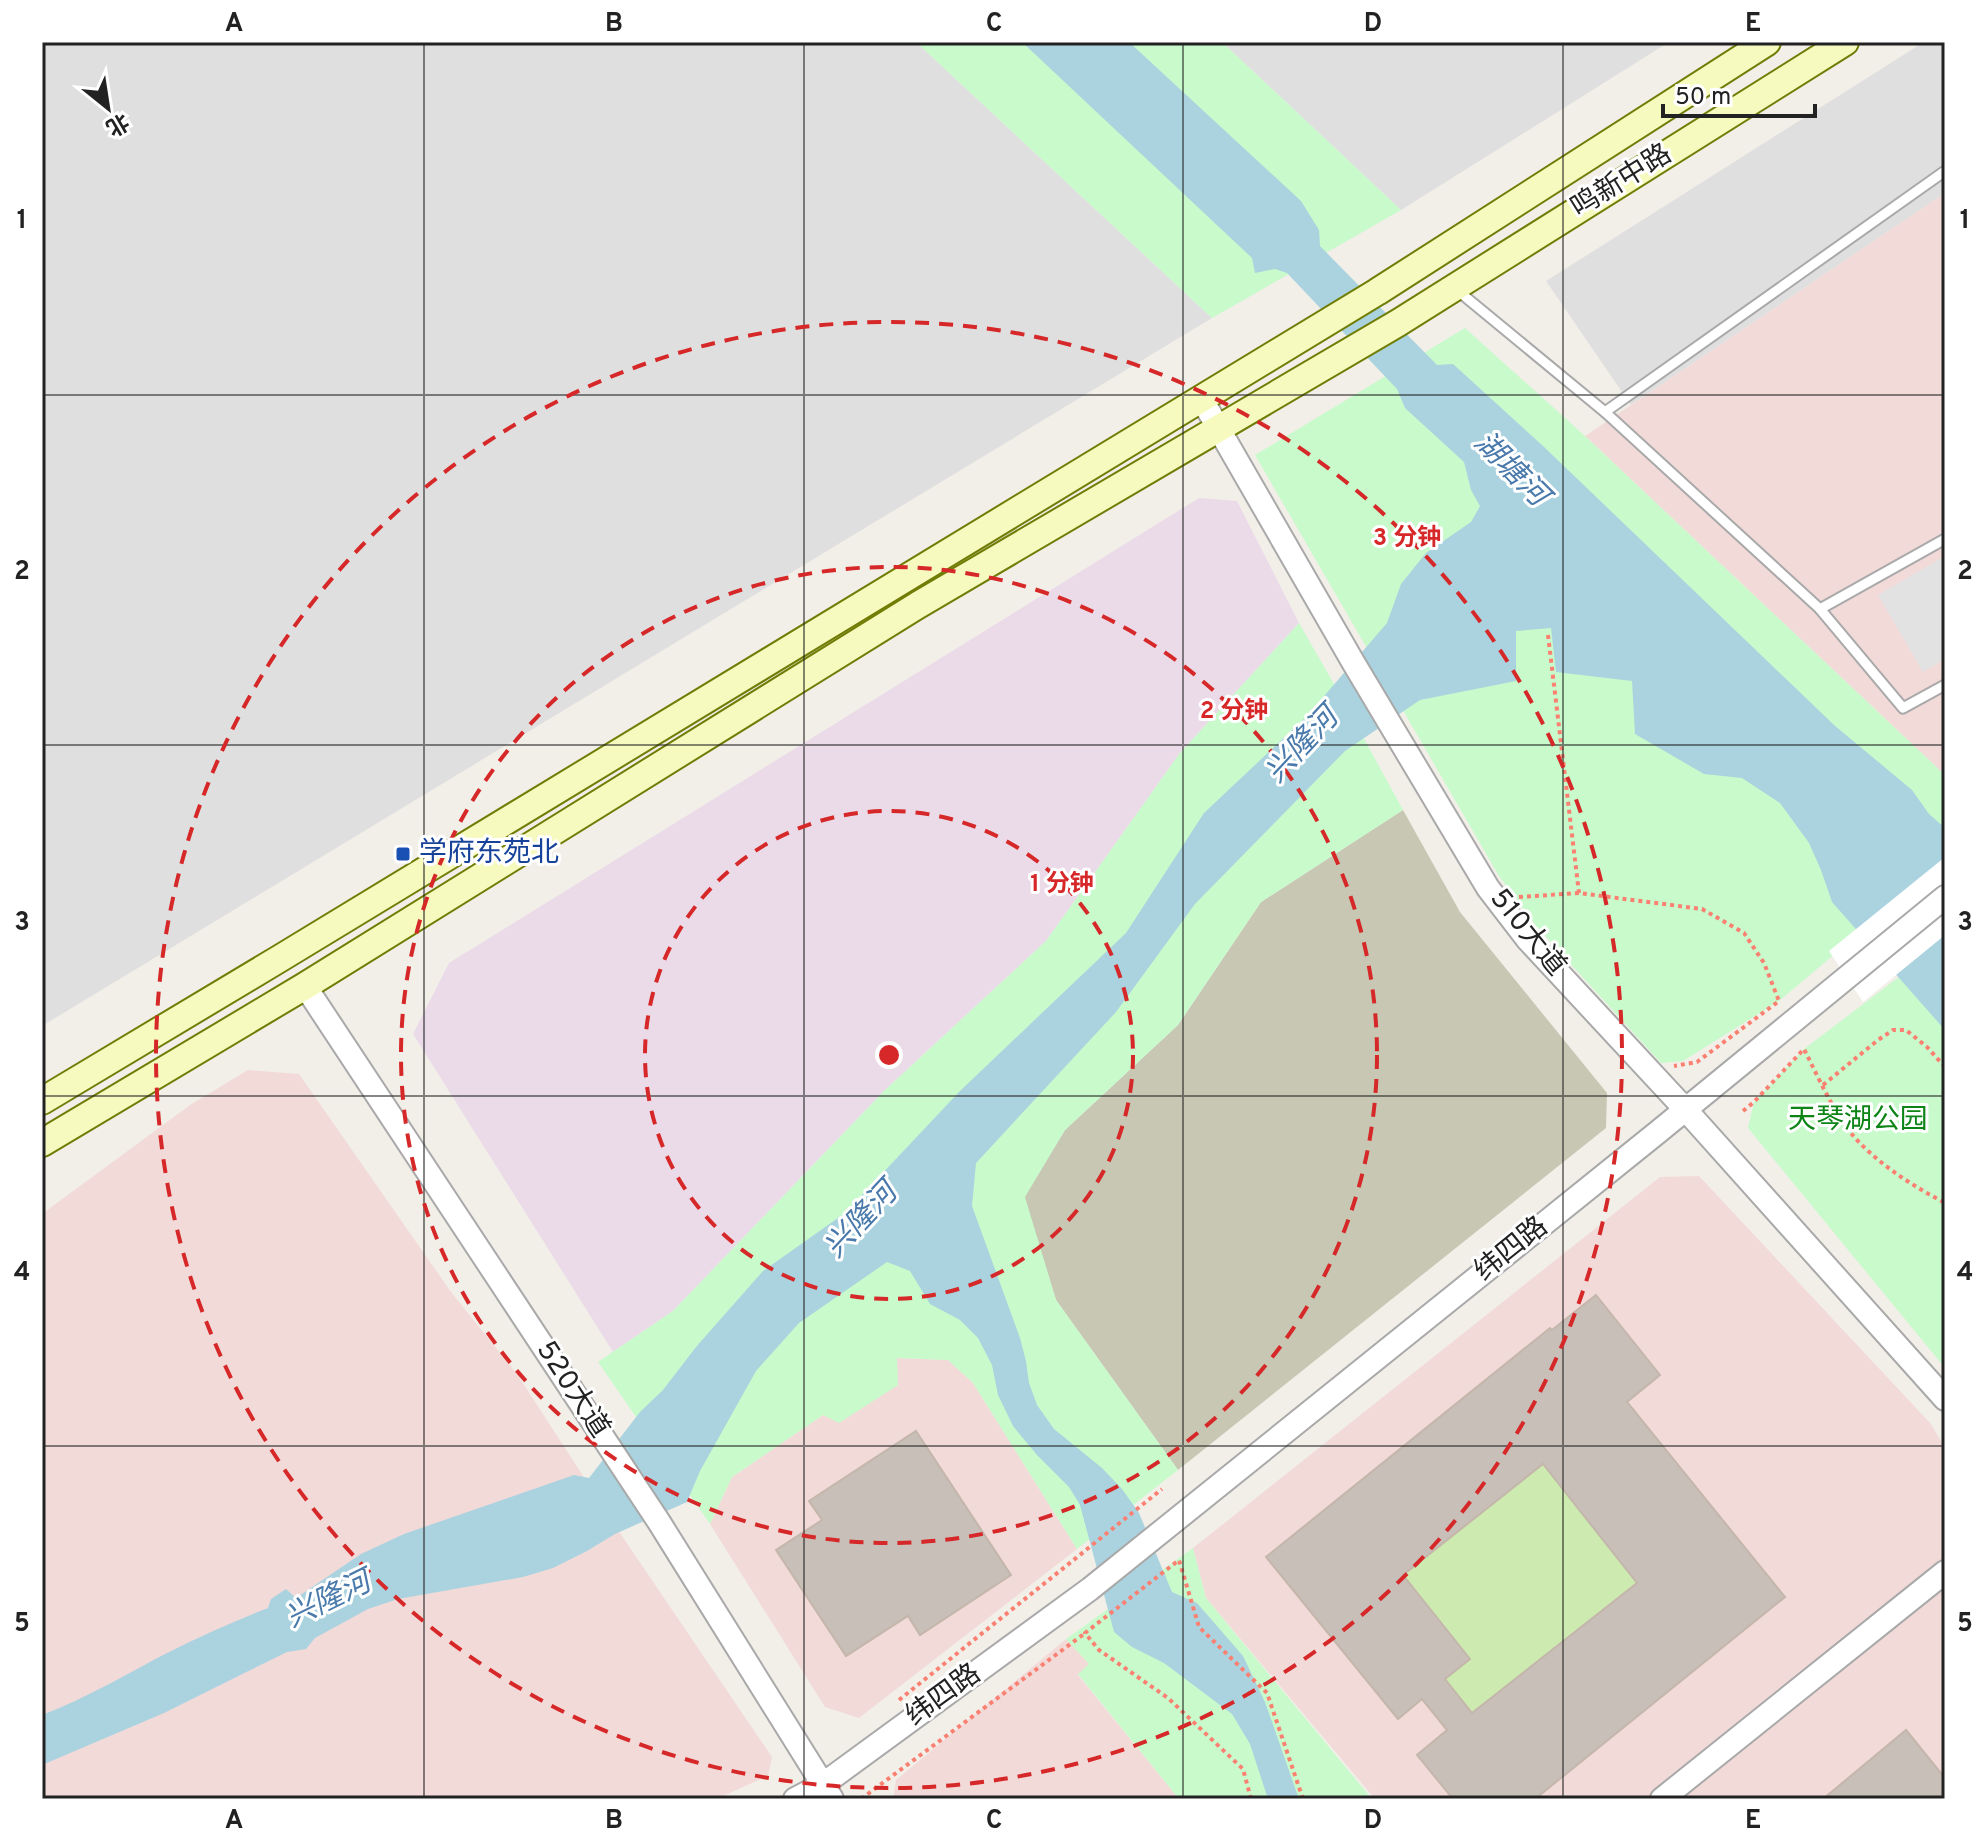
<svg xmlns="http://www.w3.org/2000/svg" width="1987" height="1841" font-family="Overpass,'Noto Sans SC',sans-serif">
	<rect width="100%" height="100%" fill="#f2efe9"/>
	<g fill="#e0dfdf">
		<polygon points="42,42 916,42 1212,318 42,1026"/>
		<polygon points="1222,42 1669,42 1401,210"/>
		<polygon points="1924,42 1945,42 1945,193 1631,405 1546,281"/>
	</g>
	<g fill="#f2dad9">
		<polygon points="1945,193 1945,775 1585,436"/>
		<polygon points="248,1070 299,1074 451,1292 517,1374 624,1539 772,1757 768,1776 716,1799 42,1799 42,1214 190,1105"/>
		<polygon points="1699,1176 1931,1424 1945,1448 1945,1799 1375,1799 1206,1598 1193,1548 1660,1177"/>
		<polygon points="896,1358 948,1360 973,1383 1077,1549 859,1718 825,1707 710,1524 732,1477 823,1415"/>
		<polygon points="1066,1639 1090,1664 1078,1675 1179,1799 893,1799 896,1780"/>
	</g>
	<polygon fill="#ebdbe8" points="1199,498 1237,501 1299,623 1180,753 1046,941 884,1091 673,1311 613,1352 413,1034 449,963"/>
	<polygon fill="#c7c7b4" points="1403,810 1460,912 1607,1093 1606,1128 1178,1470 1056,1300 1024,1197 1065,1130 1178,1025 1261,902"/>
	<polygon fill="#cdebb0" points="1543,1464 1637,1583 1472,1713 1445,1679 1470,1659 1403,1575"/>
	<g fill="#c8facc">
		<polygon points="916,42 1222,42 1401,210 1212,318"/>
		<polygon points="1465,328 1585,436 1945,775 1945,861 1779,1001 1683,1061 1661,1063 1536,926 1499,876 1255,455"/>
		<polygon points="1299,623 1334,684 1403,810 1261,902 1178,1025 1065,1130 1025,1197 1056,1300 1178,1470 1077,1549 973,1383 948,1360 897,1358 898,1385 839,1423 823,1415 732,1477 710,1524 598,1362 673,1311 884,1091 1046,941 1180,753"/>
		<polygon points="1945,942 1945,1368 1748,1128 1754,1102 1804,1049"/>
		<polygon points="1193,1548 1206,1598 1372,1799 1179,1799 1078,1674 1089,1664 1066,1639"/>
	</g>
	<polygon fill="#e2e2e2" points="1945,556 1945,659 1923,672 1878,595"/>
	<path fill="#aad3df" d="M1022,42h107l172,159 18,29 1,16 117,119 16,-1 90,82 291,279 78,65 17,24 16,14v202l-113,-128 -11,-32 -12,-27 -29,-40 -38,-25 -38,-4 -69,-40 -3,-53 -76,-9 -5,-44 -35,3v50l-96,19 -75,51 -150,153 -79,108 -140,151 -4,43 48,132 6,23 3,22 8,22 17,24 48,39 20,21 17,24 33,79 25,11 46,53 22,46 34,97h-31l-18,-55 -18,-30 -68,-51 -32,-16 -18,-15 -34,-127 -11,-18 -32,-32 -24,-29 -15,-31 -6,-30 -14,-27 -18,-18 -30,-16 -20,-33 -23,-9 -88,61 -43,48 -56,100 -13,31 -72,32 -28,17 -34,17 -30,9 -125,22 -30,10 -53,29 -9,11 -19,3 -123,61 -122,52v-50c45,-17 86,-42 129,-64 32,-16 64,-30 97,-43l3,-9 15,-10 10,9 65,-44 43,-20 170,-59 15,3 51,-66 23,-22 33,-43 67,-76 82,-58 115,-122 166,-158 78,-120 102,-96 81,-94 14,-39 25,-31 45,-31 9,-16 -9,-16 -7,-28 -59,-54 -8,-19 -110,-116 -12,-4 -20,4 -3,-15z"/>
	<polygon fill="#fff" points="1945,857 1945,935 1863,1002 1829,951"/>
	<g fill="#c7bfb8" stroke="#c4b6ab" stroke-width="2" fill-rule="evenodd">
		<path d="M1596,1295l64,80 -33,27 158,195 -250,202h-82l-36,-44 30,-25 -25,-31 -24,20 -132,-162 284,-229 2,2zM1543,1464l94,119 -165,130 -27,-34 25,-20 -67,-84z"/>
		<polygon points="916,1431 1011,1575 920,1635 908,1616 846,1656 776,1550 822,1520 809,1501"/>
		<polygon points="1906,1730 1945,1778 1945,1799 1823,1799"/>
	</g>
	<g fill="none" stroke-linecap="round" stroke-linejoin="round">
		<defs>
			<g id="service">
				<polyline points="1457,290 1605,412 1820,609 1903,708 1945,685"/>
				<polyline points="1605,412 1945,171"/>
				<polyline points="1820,609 1945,539"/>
			</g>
			<g id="tertiary">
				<polyline points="1201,398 1353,662 1488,888 1528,940 1685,1109 1945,1399"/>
				<polyline points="305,986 659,1522 832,1799"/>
				<polyline points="795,1799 822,1785 1090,1589 1658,1132 1945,897"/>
				<polyline points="1662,1799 1945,1572"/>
			</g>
			<g id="secondary">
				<polyline points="42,1101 279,959 1377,292 1767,42"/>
				<polyline points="42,1143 305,986 918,605 1398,323 1845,42"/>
			</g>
		</defs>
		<use href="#service" stroke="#a9a9a9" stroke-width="13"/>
		<use href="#tertiary" stroke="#a9a9a9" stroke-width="26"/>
		<use href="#secondary" stroke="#707d05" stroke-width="30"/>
		<g stroke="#fa8072" stroke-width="4" stroke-dasharray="4 4" stroke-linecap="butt">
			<polyline points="1548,635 1579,893"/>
			<polyline points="1519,897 1579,893 1702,909 1744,933 1764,963 1779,1001 1697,1062 1674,1066"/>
			<polyline points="1823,1085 1878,1040 1893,1030 1906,1030 1927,1047 1945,1067"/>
			<path d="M1743,1111l11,-9 50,-53c12,24 24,50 38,72 23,35 67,63 103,82"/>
			<polyline points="899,1700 1162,1489"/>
			<polyline points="861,1799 1084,1634"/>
			<polyline points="1251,1799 1243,1769 1168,1698 1099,1650 1085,1633 1179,1560 1199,1627 1267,1693 1303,1799"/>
		</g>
		<use href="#service" stroke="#fff" stroke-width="9"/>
		<use href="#tertiary" stroke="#fff" stroke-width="22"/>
		<use href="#secondary" stroke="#f7fabf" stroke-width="26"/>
	</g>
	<path fill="none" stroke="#222" stroke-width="2" stroke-opacity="0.55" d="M424,42v1757M804,42v1757M1183,42v1757M1563,42v1757M42,395h1903M42,745h1903M42,1096h1903M42,1446h1903"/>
	<g fill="none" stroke="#d62828" stroke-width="4" stroke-dasharray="14 10">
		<circle cx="889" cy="1055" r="244"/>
		<circle cx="889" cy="1055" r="488"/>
		<circle cx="889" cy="1055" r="733"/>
	</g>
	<rect fill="#1a4fb4" stroke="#fff" stroke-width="3" x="395" y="846" width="16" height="16" rx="4"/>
	<g text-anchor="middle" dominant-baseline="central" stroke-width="6" stroke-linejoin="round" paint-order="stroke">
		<g font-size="28" fill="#222" stroke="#fff">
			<text transform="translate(1622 182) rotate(-32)">鸣新中路</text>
			<text transform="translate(1527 933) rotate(51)">510大道</text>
			<text transform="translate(1512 1250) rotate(-39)">纬四路</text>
			<text transform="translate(572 1390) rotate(57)">520大道</text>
			<text transform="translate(944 1696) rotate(-36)">纬四路</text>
		</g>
		<g font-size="28" fill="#164399" stroke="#fff" text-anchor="start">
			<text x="419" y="854">学府东苑北</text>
		</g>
		<g font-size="28" fill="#0c8416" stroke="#fff">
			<text x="1858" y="1121">天琴湖公园</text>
		</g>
		<g font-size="30" font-style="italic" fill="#4a7aab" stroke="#fff">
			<text transform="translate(1510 470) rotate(45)">湖塘河</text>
			<text transform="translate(1303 746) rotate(-47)">兴隆河</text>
			<text transform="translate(862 1221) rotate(-47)">兴隆河</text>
			<text transform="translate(329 1601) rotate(-26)">兴隆河</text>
		</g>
	</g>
	<circle cx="889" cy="1055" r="12" fill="#d62828" stroke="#fff" stroke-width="4"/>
	<g font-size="24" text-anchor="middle" font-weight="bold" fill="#d62828" stroke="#fff" stroke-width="6" stroke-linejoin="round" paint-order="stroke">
		<text x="1407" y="545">3 分钟</text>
		<text x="1234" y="718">2 分钟</text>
		<text x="1062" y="891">1 分钟</text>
	</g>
	<rect width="1987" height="1841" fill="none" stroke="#ffffff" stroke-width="88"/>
	<g transform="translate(108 108) rotate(150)" stroke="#ffffff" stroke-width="6" paint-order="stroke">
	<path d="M0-6L14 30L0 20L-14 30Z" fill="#222222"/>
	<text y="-12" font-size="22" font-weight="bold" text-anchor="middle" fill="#222222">北</text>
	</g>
	<path d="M1663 104v12h152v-12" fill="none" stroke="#222222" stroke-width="4"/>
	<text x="1675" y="104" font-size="24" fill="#222222" stroke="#ffffff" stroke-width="6" paint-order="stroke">50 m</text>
	<rect x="44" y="44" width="1899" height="1753" fill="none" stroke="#222" stroke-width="3"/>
	<g font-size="26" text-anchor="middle" font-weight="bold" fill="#222">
		<text x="234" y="31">A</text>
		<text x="614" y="31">B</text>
		<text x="994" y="31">C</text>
		<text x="1373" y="31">D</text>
		<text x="1753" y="31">E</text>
		<text x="22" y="228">1</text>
		<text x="1965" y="228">1</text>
		<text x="22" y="579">2</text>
		<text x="1965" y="579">2</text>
		<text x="22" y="930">3</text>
		<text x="1965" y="930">3</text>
		<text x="22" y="1280">4</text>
		<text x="1965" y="1280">4</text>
		<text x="22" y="1631">5</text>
		<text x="1965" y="1631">5</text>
		<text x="234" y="1828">A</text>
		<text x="614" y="1828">B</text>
		<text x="994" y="1828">C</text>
		<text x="1373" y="1828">D</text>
		<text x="1753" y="1828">E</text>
	</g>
</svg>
